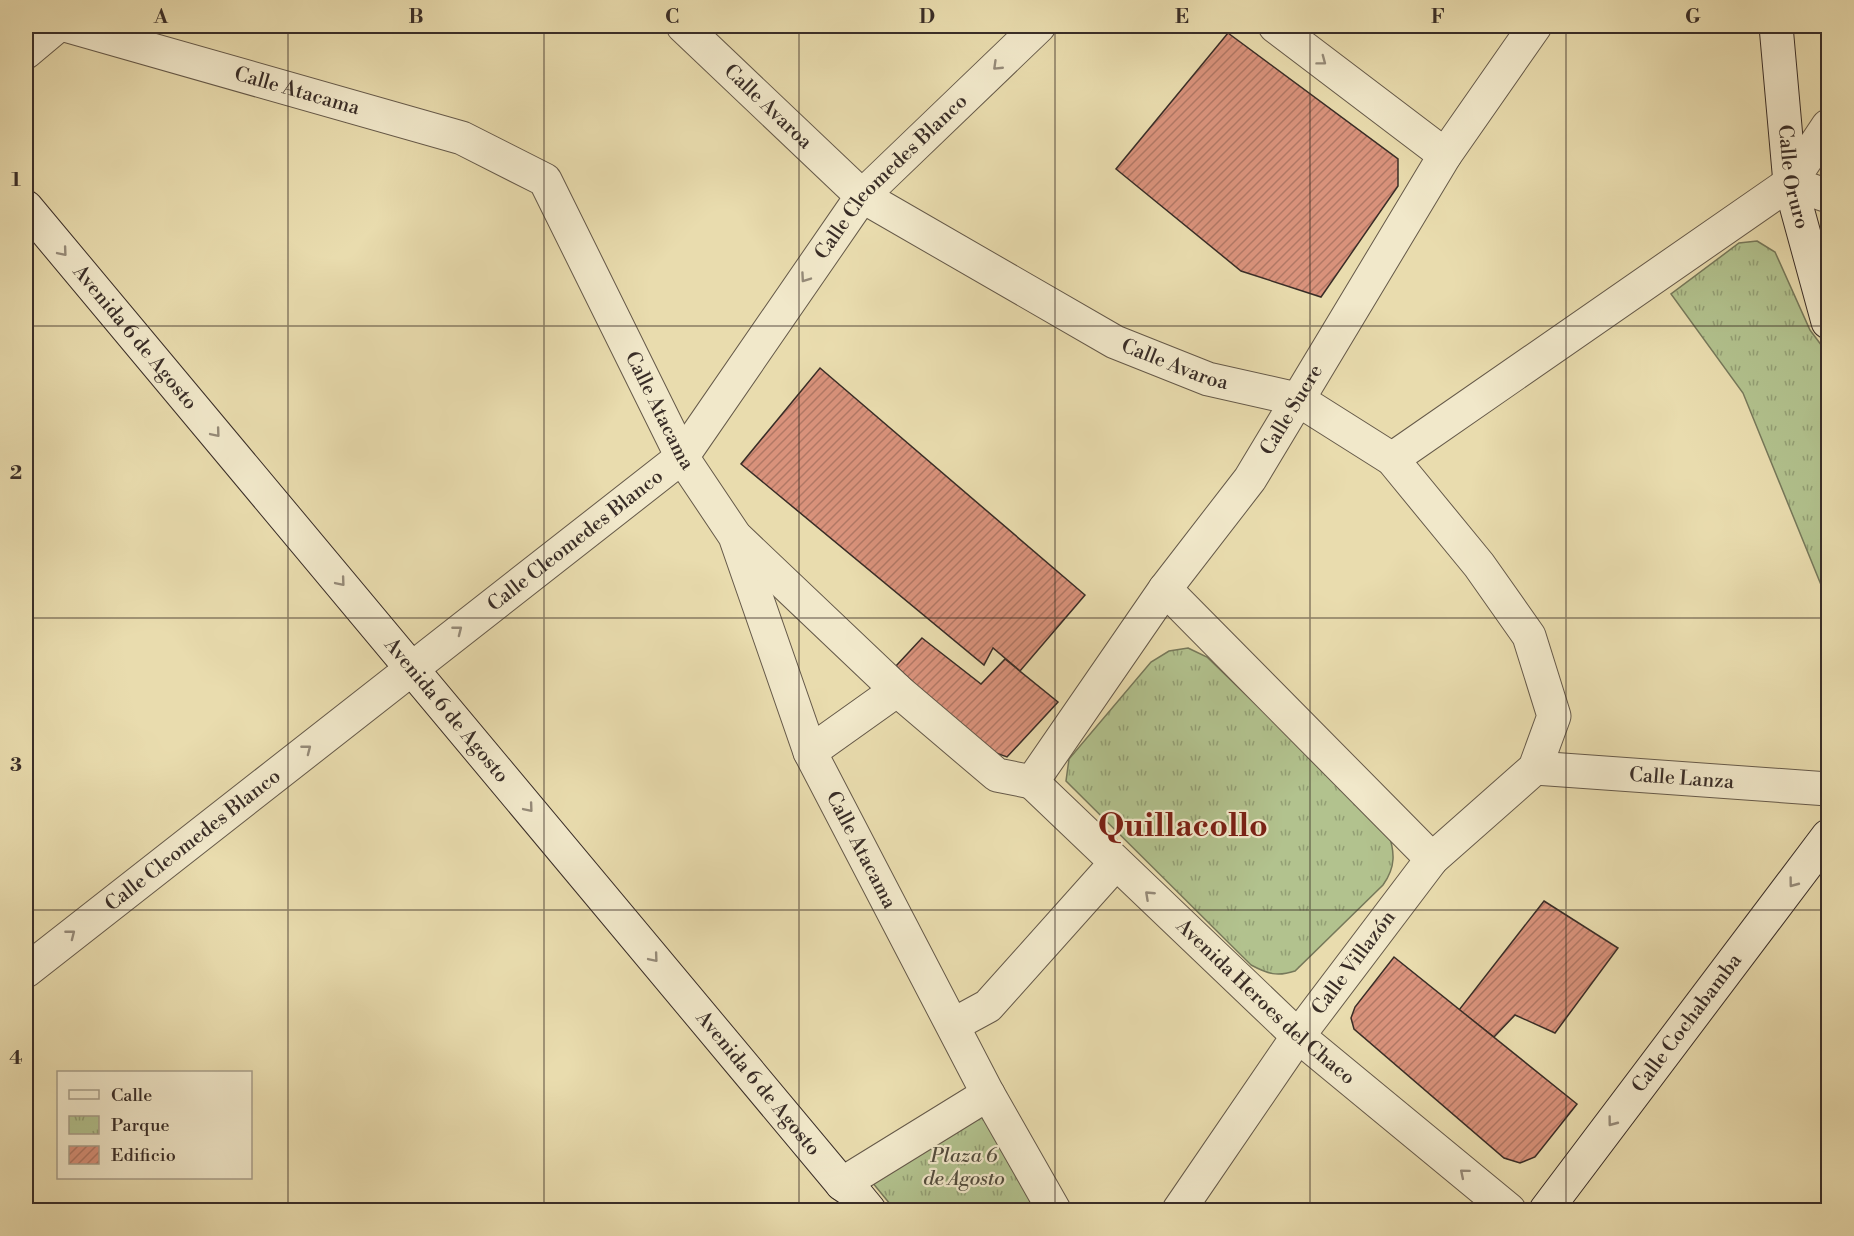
<svg xmlns="http://www.w3.org/2000/svg" width="1854" height="1236" font-family="'Libre Bodoni',serif">
	<defs>
		<pattern id="park-tufts" width="24" height="20" patternUnits="userSpaceOnUse" patternTransform="scale(1.5)"><rect width="24" height="20" fill="#b2c28e"/><path d="M3 7l-1-3M5 7V3M7 7l1-3M15 17l-1-3M17 17v-4M19 17l1-3" fill="none" stroke="#929e74"/></pattern>
		<pattern id="building-hatch" width="6" height="6" patternUnits="userSpaceOnUse" patternTransform="scale(1.5)"><rect width="6" height="6" fill="#d9927b"/><path d="M-1 1l2-2M0 6l6-6M5 7l2-2" fill="none" stroke="#b17865"/></pattern>
	</defs>
	<rect width="100%" height="100%" fill="#e9dcae"/>
	<filter id="stains"><feTurbulence type="fractalNoise" baseFrequency=".00333" numOctaves="4"/><feColorMatrix values="0 0 0 0 .2 0 0 0 0 .09 0 0 0 0 .02 0 0 0 .5 -.17"/></filter>
	<radialGradient id="worn" r=".72"><stop offset=".6" stop-color="#630" stop-opacity="0"/><stop offset="1" stop-color="#630" stop-opacity=".3"/></radialGradient>
	<g fill="url(#park-tufts)" stroke="#76785a" stroke-width="1.5">
		<polygon points="1757,241 1775,252 1810,330 1828,354 1828,602 1743,393 1671,294 1739,243"/>
		<path d="M1188,648l19,9 181,175c7,20 8,35 -5,53l-88,86c-18,6 -27,3 -44,-6l-185,-184 3,-22 82,-97 18,-11z"/>
		<polygon points="981,1105 1038,1210 895,1210 867,1176"/>
	</g>
	<g fill="url(#building-hatch)" stroke="#392d27" stroke-width="1.5">
		<polygon points="1228,33 1398,159 1398,186 1321,297 1241,271 1116,169"/>
		<polygon points="820,368 1085,595 1020,671 993,648 984,665 741,464"/>
		<polygon points="922,638 981,684 1005,659 1058,702 1007,757 982,748 896,666"/>
		<polygon points="1544,901 1618,948 1555,1033 1515,1015 1494,1037 1459,1010"/>
		<polygon points="1394,957 1577,1104 1535,1157 1520,1163 1504,1158 1354,1029 1351,1018 1355,1007"/>
	</g>
	<g fill="none" stroke-linecap="round" stroke-linejoin="round">
		<defs>
			<g id="street">
				<path id="s1" d="M68,26l394,112 83,42 137,277 53,79 75,216 178,342 66,116"/>
				<path id="s2" d="M683,26l179,170 253,146 93,37 89,20 95,60 87,106 50,71 25,80 -19,52 -103,91 -134,177 -119,174"/>
				<polyline points="1275,26 1445,155"/>
				<polyline points="26,52 57,26"/>
				<polyline points="1790,183 1828,196"/>
				<polyline points="1392,459 1790,183 1828,126"/>
				<polyline points="738,539 897,690 997,775 1032,782"/>
				<polyline points="1165,589 1432,859"/>
				<polyline points="810,752 897,690"/>
				<path id="s3" d="M1535,768l293,21"/>
				<path id="s4" d="M1032,782l133,-193 85,-110 195,-324 90,-129"/>
				<path id="s5" d="M1032,782l266,254 211,174"/>
				<path id="s6" d="M26,971l656,-514 180,-261 177,-170"/>
				<polyline points="953,1025 988,1006 1115,864"/>
				<polyline points="842,1184 988,1094"/>
			</g>
			<g id="secondary">
				<path id="s7" d="M1776,26l14,157 38,139"/>
				<path id="s8" d="M26,207l816,977 13,9 14,17"/>
				<path id="s9" d="M1546,1210l282,-374"/>
			</g>
		</defs>
		<use href="#street" stroke="#655949" stroke-width="35"/>
		<use href="#secondary" stroke="#392d27" stroke-width="35"/>
		<use href="#street" stroke="#f1e8ca" stroke-width="33"/>
		<use href="#secondary" stroke="#f1e8ca" stroke-width="33"/>
	</g>
	<defs><path id="oneway-chevron" d="M-2-3.5L2.5 0L-2 3.5" fill="none" stroke-width="1.6" stroke-linecap="round" stroke-linejoin="round" transform="scale(1.5)"/></defs>
	<g stroke="#958a78">
		<use href="#oneway-chevron" transform="translate(1322 61) rotate(37)"/>
		<use href="#oneway-chevron" transform="translate(997 66) rotate(136)"/>
		<use href="#oneway-chevron" transform="translate(63 252) rotate(50)"/>
		<use href="#oneway-chevron" transform="translate(805 278) rotate(125)"/>
		<use href="#oneway-chevron" transform="translate(216 433) rotate(50)"/>
		<use href="#oneway-chevron" transform="translate(341 582) rotate(50)"/>
		<use href="#oneway-chevron" transform="translate(458 630) rotate(-38)"/>
		<use href="#oneway-chevron" transform="translate(307 749) rotate(-38)"/>
		<use href="#oneway-chevron" transform="translate(529 808) rotate(50)"/>
		<use href="#oneway-chevron" transform="translate(1793 883) rotate(127)"/>
		<use href="#oneway-chevron" transform="translate(1149 895) rotate(-137)"/>
		<use href="#oneway-chevron" transform="translate(71 934) rotate(-38)"/>
		<use href="#oneway-chevron" transform="translate(654 958) rotate(50)"/>
		<use href="#oneway-chevron" transform="translate(1612 1122) rotate(127)"/>
		<use href="#oneway-chevron" transform="translate(1464 1173) rotate(-140)"/>
	</g>
	<path fill="none" stroke="#392d27" stroke-width="1.5" stroke-opacity="0.55" d="M288,26v1184M544,26v1184M799,26v1184M1055,26v1184M1310,26v1184M1566,26v1184M26,326h1802M26,618h1802M26,910h1802"/>
	<g text-anchor="middle" dominant-baseline="central" stroke-width="4.5" stroke-linejoin="round" paint-order="stroke">
		<g font-size="20" fill="#392d27" stroke="#f1e8ca">
			<text stroke="none"><textPath href="#s1" startOffset="238">Calle Atacama</textPath></text>
			<text stroke="none"><textPath href="#s2" startOffset="117">Calle Avaroa</textPath></text>
			<text stroke="none"><textPath href="#s7" startOffset="152">Calle Oruro</textPath></text>
			<text stroke="none"><textPath href="#s6" startOffset="1184">Calle Cleomedes Blanco</textPath></text>
			<text stroke="none"><textPath href="#s8" startOffset="170">Avenida 6 de Agosto</textPath></text>
			<text stroke="none"><textPath href="#s2" startOffset="603">Calle Avaroa</textPath></text>
			<text stroke="none"><textPath href="#s4" startOffset="454">Calle Sucre</textPath></text>
			<text stroke="none"><textPath href="#s1" startOffset="760">Calle Atacama</textPath></text>
			<text stroke="none"><textPath href="#s6" startOffset="698">Calle Cleomedes Blanco</textPath></text>
			<text stroke="none"><textPath href="#s8" startOffset="656">Avenida 6 de Agosto</textPath></text>
			<text stroke="none"><textPath href="#s3" startOffset="147">Calle Lanza</textPath></text>
			<text stroke="none"><textPath href="#s6" startOffset="212">Calle Cleomedes Blanco</textPath></text>
			<text stroke="none"><textPath href="#s1" startOffset="1246">Calle Atacama</textPath></text>
			<text transform="translate(1354 963) rotate(-53)">Calle Villazón</text>
			<text stroke="none"><textPath href="#s5" startOffset="321">Avenida Heroes del Chaco</textPath></text>
			<text stroke="none"><textPath href="#s9" startOffset="234">Calle Cochabamba</textPath></text>
			<text stroke="none"><textPath href="#s8" startOffset="1142">Avenida 6 de Agosto</textPath></text>
		</g>
		<g font-size="20" font-style="italic" fill="#514b3c" stroke="#f1e8ca">
			<text x="964" y="1156">Plaza 6<tspan x="964" dy="23">de Agosto</tspan></text>
		</g>
		<g font-size="32" font-weight="bold" fill="#7a1f14" stroke="#f1e8ca">
			<text x="1183" y="826">Quillacollo</text>
		</g>
	</g>
	<rect width="1854" height="1236" fill="none" stroke="#e9dcae" stroke-width="66"/>
	<rect x="57" y="1071" width="195" height="108" fill="#f1e8ca" stroke="#a79d89" stroke-width="1.5"/>
	<rect x="69" y="1090" width="30" height="9" fill="#f1e8ca" stroke="#a79d89" stroke-width="1.5"/>
	<text x="111" y="1101" font-size="18" fill="#392d27">Calle</text>
	<rect x="69" y="1116" width="30" height="18" fill="url(#park-tufts)" stroke="#a79d89" stroke-width="1.5"/>
	<text x="111" y="1131" font-size="18" fill="#392d27">Parque</text>
	<rect x="69" y="1146" width="30" height="18" fill="url(#building-hatch)" stroke="#a79d89" stroke-width="1.5"/>
	<text x="111" y="1161" font-size="18" fill="#392d27">Edificio</text>
	<rect x="33" y="33" width="1788" height="1170" fill="none" stroke="#392d27" stroke-width="2"/>
	<g font-size="20" text-anchor="middle" font-weight="bold" fill="#392d27">
		<text x="161" y="23">A</text>
		<text x="416" y="23">B</text>
		<text x="672" y="23">C</text>
		<text x="927" y="23">D</text>
		<text x="1182" y="23">E</text>
		<text x="1438" y="23">F</text>
		<text x="1693" y="23">G</text>
		<text x="16" y="186">1</text>
		<text x="16" y="479">2</text>
		<text x="16" y="771">3</text>
		<text x="16" y="1064">4</text>
	</g>
	<rect width="100%" height="100%" filter="url(#stains)"/>
	<rect width="100%" height="100%" fill="url(#worn)"/>
</svg>
